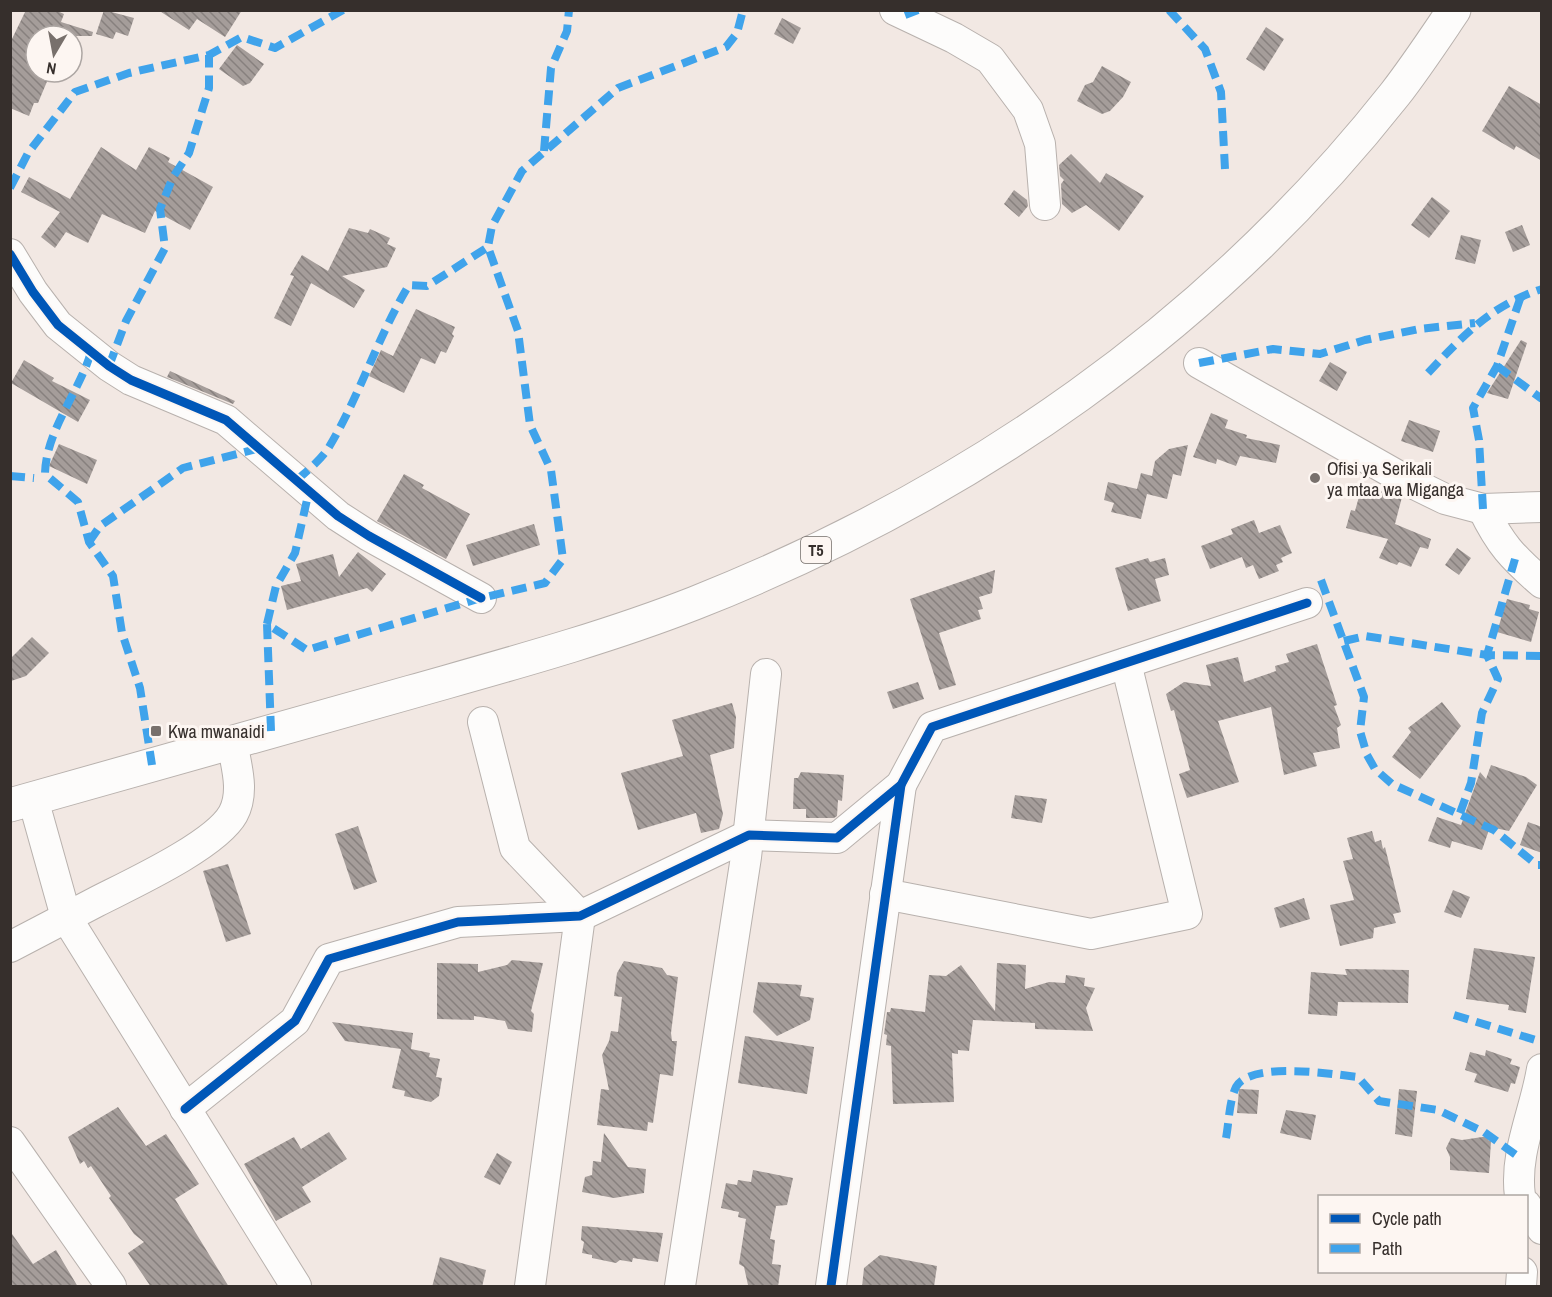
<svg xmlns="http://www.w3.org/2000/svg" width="1552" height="1297" font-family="'Archivo Narrow',sans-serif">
	<defs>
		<pattern id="building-back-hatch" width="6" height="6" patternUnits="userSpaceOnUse" patternTransform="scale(1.5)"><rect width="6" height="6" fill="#a59d9a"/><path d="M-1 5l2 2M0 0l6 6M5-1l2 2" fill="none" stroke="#87807e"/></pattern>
	</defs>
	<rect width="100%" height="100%" fill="#f2e8e3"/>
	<g fill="url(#building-back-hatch)">
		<polygon points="26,10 55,10 64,14 61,22 93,32 92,36 36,36 36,72 51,72 38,103 34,103 29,116 10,108 10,43"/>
		<polygon points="104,10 134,18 128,36 116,32 113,39 96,34"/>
		<polygon points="158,10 242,10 225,37 197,19 189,30"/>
		<polygon points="782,18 801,28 793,44 774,34"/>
		<polygon points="1266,27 1284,39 1264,71 1246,59"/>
		<polygon points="237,45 264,64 250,83 243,86 219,69"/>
		<polygon points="1102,66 1131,82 1123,97 1110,111 1102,114 1077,101 1085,85 1093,82"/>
		<polygon points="1509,86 1542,105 1542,161 1516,146 1514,150 1482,131"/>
		<polygon points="101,147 136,170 149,147 170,158 168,162 213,187 190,230 155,211 145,233 102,214 88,243 66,232 55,248 41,237 60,212 21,192 29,177 70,199"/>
		<polygon points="1071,154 1100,183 1106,173 1144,196 1119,231 1086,205 1072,213 1062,204 1061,184 1064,180 1060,176 1059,165"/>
		<polygon points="1014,190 1027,200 1028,206 1019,217 1004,204"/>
		<polygon points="1432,197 1450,211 1429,238 1411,225"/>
		<polygon points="1522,225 1530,245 1513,252 1505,232"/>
		<polygon points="349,228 368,233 370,229 390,238 387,244 396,248 387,267 342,276 365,290 354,308 311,283 291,326 274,318 294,276 290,275 302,255 328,271"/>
		<polygon points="1461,235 1481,240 1475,264 1455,259"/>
		<polygon points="416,309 455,327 452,334 454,336 446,353 441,351 435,364 421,358 404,393 369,376 381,350 393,356"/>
		<polygon points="1521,340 1527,343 1508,399 1487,393"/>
		<polygon points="24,360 54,378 52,381 90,400 78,422 11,383"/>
		<polygon points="1330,362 1347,372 1337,391 1319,381"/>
		<polygon points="170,371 235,401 233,404 167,377"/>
		<polygon points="1211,413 1228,420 1225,428 1247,435 1246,438 1280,445 1276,463 1240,456 1236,466 1217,459 1216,464 1193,457"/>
		<polygon points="1409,420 1440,431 1433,452 1401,441"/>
		<polygon points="59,444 97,460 87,484 49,466"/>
		<polygon points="1188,445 1181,476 1173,474 1167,499 1147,494 1141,519 1111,512 1114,503 1104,500 1108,482 1137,489 1141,473 1152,476 1155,461 1169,449"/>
		<polygon points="404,474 424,485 422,488 470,514 446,559 377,521"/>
		<polygon points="1362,486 1402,497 1395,524 1431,539 1428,549 1420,547 1411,567 1399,562 1397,565 1379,558 1388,539 1346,528 1351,510 1355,511"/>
		<polygon points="1254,520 1259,533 1280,525 1292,553 1281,558 1283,562 1276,565 1279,571 1259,579 1253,565 1246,568 1242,557 1210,569 1201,546 1233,534 1231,529"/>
		<polygon points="534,524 540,545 473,566 466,545"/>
		<polygon points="1457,548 1471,558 1459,575 1445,565"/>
		<polygon points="358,552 386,574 372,592 367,588 287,610 281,586 301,581 296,564 333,554 339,577"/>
		<polygon points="1148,558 1150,562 1165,558 1169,575 1155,579 1161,601 1128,611 1115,568"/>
		<polygon points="995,570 992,593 979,597 983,609 978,610 981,619 939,633 956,685 939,690 910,599"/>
		<polygon points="1507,599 1530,605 1529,609 1539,612 1531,642 1497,632"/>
		<polygon points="32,637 49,653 26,676 11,681 11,658"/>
		<polygon points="1317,644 1337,705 1334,706 1341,725 1337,728 1340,748 1313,753 1317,766 1284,775 1271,707 1218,721 1239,782 1187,798 1179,774 1190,770 1174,710 1171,711 1166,694 1184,682 1211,686 1206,665 1238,657 1244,682 1276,671 1275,666 1289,662 1286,654"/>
		<polygon points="918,682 924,699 893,709 887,692"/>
		<polygon points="1442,702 1461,726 1420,779 1392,757 1411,732 1408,728"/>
		<polygon points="732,703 736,717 734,748 710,755 723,814 719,829 701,833 696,813 638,830 621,773 683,756 672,720"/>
		<polygon points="1491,765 1526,777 1537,785 1509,831 1490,827 1482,850 1452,841 1450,848 1428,841 1437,817 1461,825 1480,772 1486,779"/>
		<polygon points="801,772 844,775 842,801 838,800 837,816 834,818 806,818 806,809 793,809 794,778 798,778"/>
		<polygon points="1015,795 1047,799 1042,823 1011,818"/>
		<polygon points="1528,822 1542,827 1542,853 1520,845"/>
		<polygon points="358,826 377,882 354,890 335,834"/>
		<polygon points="1372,831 1375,842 1381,840 1383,849 1385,847 1401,912 1393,914 1396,923 1374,928 1373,938 1340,946 1330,905 1354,900 1343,861 1353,859 1347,838"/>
		<polygon points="228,864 251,934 226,942 203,871"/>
		<polygon points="1453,890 1470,897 1461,918 1444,912"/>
		<polygon points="1304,898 1310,919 1280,928 1274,908"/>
		<polygon points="1474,948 1535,957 1526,1013 1508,1010 1509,1005 1466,999"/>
		<polygon points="512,960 543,963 531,1011 534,1014 532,1032 508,1029 505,1021 474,1016 474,1020 437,1019 437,963 478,964 478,972 507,965"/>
		<polygon points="624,961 662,968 667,975 678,977 671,1033 672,1041 677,1041 673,1076 660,1074 653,1123 648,1122 647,1131 597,1125 601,1089 609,1090 602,1055 609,1041 611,1031 618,1032 622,997 614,996 617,973"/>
		<polygon points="997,963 1026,965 1025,989 1049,982 1065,983 1066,975 1085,978 1084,986 1095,988 1086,1008 1093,1031 1035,1029 1035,1023 973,1020 969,1051 958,1050 958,1054 952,1053 954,1102 893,1104 891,1046 886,1045 887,1035 884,1034 887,1012 890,1012 891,1008 925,1012 929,975 946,976 961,965 995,1011"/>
		<polygon points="1345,969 1409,970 1408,1003 1338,1002 1337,1016 1308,1014 1311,972 1347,975"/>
		<polygon points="758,982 802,985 800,996 814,998 810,1020 777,1036 753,1012"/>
		<polygon points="332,1022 413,1033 411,1049 430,1053 429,1057 440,1059 436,1077 442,1078 439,1096 431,1102 404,1096 405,1091 392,1088 401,1049 345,1041"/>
		<polygon points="745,1036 814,1047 807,1094 738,1083"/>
		<polygon points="1486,1050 1512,1059 1510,1064 1520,1067 1515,1084 1511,1083 1508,1092 1474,1082 1477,1074 1465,1070 1470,1052 1485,1056"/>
		<polygon points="1239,1089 1259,1090 1257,1114 1237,1113"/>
		<polygon points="1399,1089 1417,1091 1412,1137 1395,1134"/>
		<polygon points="118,1107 146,1146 166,1134 199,1184 175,1199 229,1287 151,1287 128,1253 144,1242 134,1234 109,1198 111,1196 91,1166 88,1168 84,1161 80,1164 68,1137"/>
		<polygon points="1286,1110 1316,1115 1311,1140 1280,1133"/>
		<polygon points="329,1132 347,1159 302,1187 311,1202 276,1221 244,1164 294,1137 301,1149"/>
		<polygon points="604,1133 628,1167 646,1169 644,1193 614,1198 582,1192 585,1177 592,1175 593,1161 601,1162"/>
		<polygon points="1489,1136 1488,1140 1491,1141 1489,1173 1450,1170 1450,1157 1446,1148 1451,1138 1462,1140"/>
		<polygon points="497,1153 512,1162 500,1185 484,1177"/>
		<polygon points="753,1170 793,1178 787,1205 776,1206 770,1239 775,1240 772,1264 781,1265 778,1287 748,1285 744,1267 739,1264 746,1219 738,1217 739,1212 721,1208 726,1183 737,1185 738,1180 751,1182"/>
		<polygon points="582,1226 663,1233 658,1262 633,1258 632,1262 620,1260 616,1263 592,1258 592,1255 582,1253 584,1242 581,1240"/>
		<polygon points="10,1231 33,1264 56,1250 78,1287 10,1287"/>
		<polygon points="880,1255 937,1266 934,1287 862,1287 864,1268"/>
		<polygon points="440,1257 486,1270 482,1287 432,1287"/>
	</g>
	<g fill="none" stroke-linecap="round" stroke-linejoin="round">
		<defs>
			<g id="minor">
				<polyline points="895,10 954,38 990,59 1028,110 1040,144 1045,205"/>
				<polyline points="10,254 33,292 58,325 109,366 131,380 226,420 338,516 369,536 481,598"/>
				<polyline points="1199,363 1400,477 1445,499 1483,509 1542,507"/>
				<path d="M1483,509c17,35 29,48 59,74"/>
				<polyline points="483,722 515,848 580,916 530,1286"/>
				<polyline points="33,799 66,917 296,1286"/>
				<polyline points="885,894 1091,934 1187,914 1126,663"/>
				<path d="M10,947c29,-15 57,-30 86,-45 33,-17 119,-56 137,-88 12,-22 3,-49 -1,-72"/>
				<polyline points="185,1109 295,1021 329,959 458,922 580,916 749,835 837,838 901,785 932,727 1307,603"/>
				<polyline points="10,1142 111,1286"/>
				<path d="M1520,1196c-6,-43 15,-84 22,-127"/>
				<polyline points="1526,1205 1542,1229"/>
				<polyline points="680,1286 746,857 766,674"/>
				<polyline points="831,1286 901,785"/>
				<polyline points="1521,1286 1522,1272"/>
			</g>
			<path id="highway" d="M10,805c134,-38 268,-75 401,-113 95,-27 192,-53 284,-89 275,-109 516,-276 700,-509 21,-27 40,-56 59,-84"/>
		</defs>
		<use href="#minor" stroke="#b8b1ad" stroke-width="32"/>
		<use href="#highway" stroke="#b8b1ad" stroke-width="35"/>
		<use href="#minor" stroke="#fdfcfb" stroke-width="30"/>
		<use href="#highway" stroke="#fdfcfb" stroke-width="33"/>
		<g stroke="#3fa3eb" stroke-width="8" stroke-dasharray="15 8" stroke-linecap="butt">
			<polyline points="1169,10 1205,49 1221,92 1225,169"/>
			<polyline points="905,15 918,10"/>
			<polyline points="544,151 551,68 567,31 569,10"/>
			<polyline points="10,188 28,153 75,92 129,73 209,55 242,37 275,48 343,10"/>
			<path d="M91,352c-12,41 -45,78 -46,122l33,28 11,40 24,34 9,57 18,55 12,77"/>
			<polyline points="1199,363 1273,349 1320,354 1365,340 1419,329 1475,323"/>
			<polyline points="109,366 126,321 165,248 160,209 173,177 189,153 209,88 209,55"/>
			<polyline points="1497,366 1542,399"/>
			<path d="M1428,373c35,-37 63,-68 114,-84"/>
			<polyline points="10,476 34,478"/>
			<path d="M297,480c11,-10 25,-21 32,-33 31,-52 49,-111 80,-162l18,1 61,-39"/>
			<polyline points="1483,509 1479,440 1473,408 1497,366 1521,296"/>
			<polyline points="89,542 100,526 183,468 260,448"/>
			<polyline points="1321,580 1364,697 1360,731 1367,755 1375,769 1392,784 1494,830 1537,865 1542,865"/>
			<polyline points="267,624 276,586 295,553 309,491"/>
			<polyline points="1344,641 1365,636 1487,655 1542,656"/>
			<polyline points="271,731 267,624 307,650 481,598 545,583 563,559 551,470 530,425 518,331 488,247 492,226 522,171 618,88 726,47 737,33 743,10"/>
			<polyline points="1460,813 1471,783 1482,713 1498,679 1487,655 1515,559"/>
			<polyline points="1454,1015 1542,1042"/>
			<path d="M1226,1138c3,-16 3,-36 10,-51 14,-26 96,-13 122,-10l21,24 59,9 46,22 35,25"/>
		</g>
		<defs>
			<g id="cycleway">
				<polyline points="10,254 33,292 58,325 109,366 131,380 226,420 338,516 369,536 481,598"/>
				<polyline points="185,1109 295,1021 329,959 458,922 580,916 749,835 837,838 901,785 932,727 1307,603"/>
				<polyline points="831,1286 901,785"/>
			</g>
		</defs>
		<use href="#cycleway" stroke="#fdf6f2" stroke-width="13"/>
		<use href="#cycleway" stroke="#0057b8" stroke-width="9"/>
	</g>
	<g fill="#78706c" stroke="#fdf6f2" stroke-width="2">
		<circle cx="1315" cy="478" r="6"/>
		<rect x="150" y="725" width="12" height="12" rx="3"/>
	</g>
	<g text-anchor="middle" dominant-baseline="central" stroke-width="6" stroke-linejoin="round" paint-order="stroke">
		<rect fill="#fdf6f2" stroke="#726b67" stroke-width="1.5" x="801" y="537" width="30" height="26" rx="4.5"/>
		<g font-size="16" font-weight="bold" fill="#362f2c">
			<text x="816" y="550">T5</text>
		</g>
		<g font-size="18" fill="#362f2c" stroke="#fdf6f2" text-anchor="start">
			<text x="1327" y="468">Ofisi ya Serikali<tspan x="1327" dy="21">ya mtaa wa Miganga</tspan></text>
			<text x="168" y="731">Kwa mwanaidi</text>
		</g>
	</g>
	<rect width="1552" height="1297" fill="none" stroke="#362f2c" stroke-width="24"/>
	<rect x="1318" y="1195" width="210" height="78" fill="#fdf6f2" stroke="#ada6a3" stroke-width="1.5"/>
	<rect x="1330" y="1214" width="30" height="9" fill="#0057b8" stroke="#ada6a3" stroke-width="1.5"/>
	<text x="1372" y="1225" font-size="18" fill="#362f2c">Cycle path</text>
	<rect x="1330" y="1244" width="30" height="9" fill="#3fa3eb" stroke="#ada6a3" stroke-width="1.5"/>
	<text x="1372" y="1255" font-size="18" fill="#362f2c">Path</text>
	<g transform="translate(54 54) rotate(190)"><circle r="28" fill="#fdf6f2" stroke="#ada6a3" stroke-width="1.5"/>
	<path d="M0-4.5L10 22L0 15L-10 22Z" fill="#78706c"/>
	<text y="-9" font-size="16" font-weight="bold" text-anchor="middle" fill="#362f2c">N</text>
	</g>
</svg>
